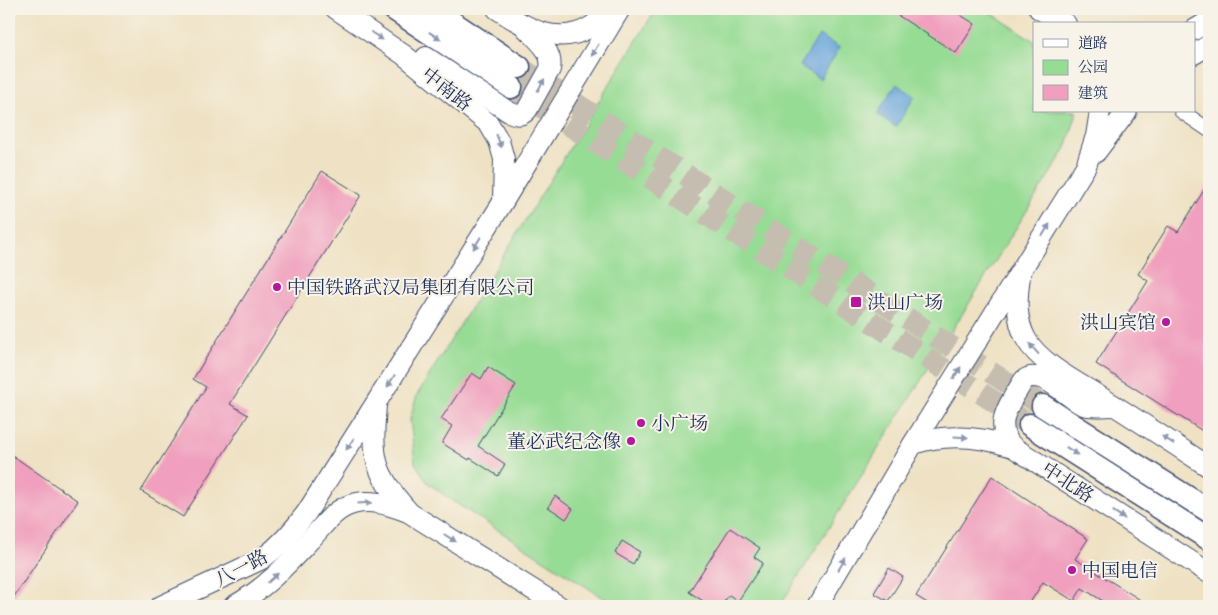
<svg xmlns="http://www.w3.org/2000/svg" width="1218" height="615" font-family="'EB Garamond','Noto Serif SC',serif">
	<rect width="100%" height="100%" fill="#f7f3e8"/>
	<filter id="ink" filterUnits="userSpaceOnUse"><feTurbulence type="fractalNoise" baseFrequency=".02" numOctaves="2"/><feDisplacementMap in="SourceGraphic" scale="10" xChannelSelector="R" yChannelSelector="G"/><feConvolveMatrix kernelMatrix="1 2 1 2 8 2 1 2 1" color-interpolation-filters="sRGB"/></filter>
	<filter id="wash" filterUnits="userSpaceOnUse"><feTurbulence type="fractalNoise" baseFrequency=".0096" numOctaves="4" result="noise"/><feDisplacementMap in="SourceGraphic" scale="20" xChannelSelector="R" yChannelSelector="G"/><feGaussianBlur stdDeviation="1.12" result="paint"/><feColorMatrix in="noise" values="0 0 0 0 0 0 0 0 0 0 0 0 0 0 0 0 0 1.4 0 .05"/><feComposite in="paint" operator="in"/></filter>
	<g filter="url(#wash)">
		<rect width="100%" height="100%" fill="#efe2c4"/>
		<polygon fill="#97dc94" stroke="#598679" points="656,9 985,9 1034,41 1034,111 1076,111 1076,116 1066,148 780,606 616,606 451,500 428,483 415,463 410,419 417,395"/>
		<g fill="#68a5da" stroke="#426a9c">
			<polygon points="819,35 840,48 820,79 800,66"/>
			<polygon points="896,84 915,96 896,127 877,114"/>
		</g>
		<g id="blocks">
			<g fill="#f0a0be">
				<polygon points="888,9 951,9 975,24 956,53"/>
				<polygon points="322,171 361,195 230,404 248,415 183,517 141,491 206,387 193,379"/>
				<polygon points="1209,182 1209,435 1096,364 1148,281 1138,274 1168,226 1178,232"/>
				<polygon points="488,367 516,385 478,446 505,464 498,476 470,458 469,460 442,443 452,426 441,419 472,373 481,379"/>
				<polygon points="9,453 78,501 9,604"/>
				<polygon points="992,476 1088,539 1075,559 1150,606 1111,606 1082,588 1074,601 1043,582 1028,606 932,606 916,596"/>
				<polygon points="555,496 573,509 566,519 548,507"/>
				<polygon points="730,528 760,548 754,557 763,563 738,601 729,595 721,606 711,606 689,592"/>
				<polygon points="622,541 640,552 633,564 615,553"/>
				<polygon points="889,568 903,577 888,601 874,593"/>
			</g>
		</g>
	</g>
	<g filter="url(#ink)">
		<use href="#blocks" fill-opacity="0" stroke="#3b4a6d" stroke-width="1"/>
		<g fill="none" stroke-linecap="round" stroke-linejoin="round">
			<g stroke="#c5beb0" stroke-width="22" stroke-dasharray="22 11" stroke-linecap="butt">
				<polyline points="519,67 1043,406"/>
				<polyline points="511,87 1030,425"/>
			</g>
			<defs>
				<polyline id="street" points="1181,111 1209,130"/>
				<g id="secondary">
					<polyline points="336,9 404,55 489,124 499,141 504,159 503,200"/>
					<path d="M497,9c28,18 61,39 95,17 7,-5 14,-11 21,-17"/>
					<polyline points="1039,9 1066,24"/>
					<polyline points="1194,30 1209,21"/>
					<polyline points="1194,54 1209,45"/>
					<path d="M426,57l83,55c7,3 12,5 18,-2l23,-41c4,-18 -14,-30 -25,-42"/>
					<polyline points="1096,152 1127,111"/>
					<path d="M1020,276c-3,22 -5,42 6,63 14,25 53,44 78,60 35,22 70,45 105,68"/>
					<path d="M376,405c-4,52 -3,67 32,106"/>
					<path d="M913,444c33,-11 66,-8 100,3l196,126"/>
					<path d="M1013,447c-22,-22 -2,-46 11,-67 18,-13 43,18 59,25 8,3 23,1 32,1"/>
					<path d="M161,606l101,-47c19,-14 32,-29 45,-47l196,-310 117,-193"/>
					<path d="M234,606c29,-16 52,-40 75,-65 11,-11 21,-27 36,-34 21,-10 43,-3 63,5l151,94"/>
					<polyline points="817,606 913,444 1086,166 1096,136 1100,111"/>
				</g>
				<g id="primary">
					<polyline points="394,9 511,87"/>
					<polyline points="432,9 519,67"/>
					<polyline points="1043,406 1209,511"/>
					<polyline points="1030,425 1209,539"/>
				</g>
			</defs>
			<use href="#street" stroke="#3b4a6d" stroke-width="16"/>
			<use href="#secondary" stroke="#3b4a6d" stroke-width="22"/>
			<use href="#primary" stroke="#3b4a6d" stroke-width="25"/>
			<use href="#street" stroke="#fff" stroke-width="14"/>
			<use href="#secondary" stroke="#fff" stroke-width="20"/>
			<use href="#primary" stroke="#fff" stroke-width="22"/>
		</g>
		<defs><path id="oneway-solid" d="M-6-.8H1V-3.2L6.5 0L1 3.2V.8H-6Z" transform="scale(1.25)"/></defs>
		<g fill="#8d97ae">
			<use href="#oneway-solid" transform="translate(377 36) rotate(34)"/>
			<use href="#oneway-solid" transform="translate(435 36) rotate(34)"/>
			<use href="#oneway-solid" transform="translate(595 50) rotate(121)"/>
			<use href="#oneway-solid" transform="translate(541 85) rotate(-61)"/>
			<use href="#oneway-solid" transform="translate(499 141) rotate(68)"/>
			<use href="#oneway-solid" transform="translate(1046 230) rotate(-58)"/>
			<use href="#oneway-solid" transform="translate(477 243) rotate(122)"/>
			<use href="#oneway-solid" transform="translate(1034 349) rotate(-131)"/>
			<use href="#oneway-solid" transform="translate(957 373) rotate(-58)"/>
			<use href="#oneway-solid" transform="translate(391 381) rotate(122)"/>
			<use href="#oneway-solid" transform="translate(961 437) rotate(4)"/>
			<use href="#oneway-solid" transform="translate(1168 440) rotate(-147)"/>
			<use href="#oneway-solid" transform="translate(350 444) rotate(123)"/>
			<use href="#oneway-solid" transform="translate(1072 451) rotate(33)"/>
			<use href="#oneway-solid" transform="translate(365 503) rotate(-4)"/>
			<use href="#oneway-solid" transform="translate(1119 515) rotate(33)"/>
			<use href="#oneway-solid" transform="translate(450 538) rotate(32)"/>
			<use href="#oneway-solid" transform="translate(842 564) rotate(-59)"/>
			<use href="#oneway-solid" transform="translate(273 578) rotate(-42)"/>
		</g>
	</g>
	<g fill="#b5179e" stroke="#f7f3e8" stroke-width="2">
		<circle cx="277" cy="287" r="5"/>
		<rect x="850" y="296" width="12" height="12" rx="2.5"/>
		<circle cx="1166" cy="322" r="5"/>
		<circle cx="641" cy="423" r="5"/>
		<circle cx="631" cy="441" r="5"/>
		<circle cx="1072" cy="570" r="5"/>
	</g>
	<g text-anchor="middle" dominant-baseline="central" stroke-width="4" stroke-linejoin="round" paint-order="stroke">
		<g font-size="19" fill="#1b2f5e" stroke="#f7f3e8">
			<text transform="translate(447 89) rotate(38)">中南路</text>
			<text transform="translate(1068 482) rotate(33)">中北路</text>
			<text transform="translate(241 568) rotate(-28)">八一路</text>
		</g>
		<g font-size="19" fill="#1b2f5e" stroke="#f7f3e8" text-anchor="start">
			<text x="287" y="287">中国铁路武汉局集团有限公司</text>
			<text x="867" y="302">洪山广场</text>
			<text x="1156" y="322" text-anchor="end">洪山宾馆</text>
			<text x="651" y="423">小广场</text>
			<text x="621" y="441" text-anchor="end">董必武纪念像</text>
			<text x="1082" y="570">中国电信</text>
		</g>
	</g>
	<rect width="1218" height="615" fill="none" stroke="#f7f3e8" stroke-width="30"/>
	<rect x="1033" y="22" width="162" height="90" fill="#f7f3e8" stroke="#9fa5b1"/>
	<rect x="1043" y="39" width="25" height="8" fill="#ffffff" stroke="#9fa5b1"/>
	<text x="1078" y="48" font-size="15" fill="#1b2f5e">道路</text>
	<rect x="1043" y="60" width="25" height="15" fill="#97dc94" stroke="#9fa5b1"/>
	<text x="1078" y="72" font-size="15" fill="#1b2f5e">公园</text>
	<rect x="1043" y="85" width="25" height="15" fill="#f0a0be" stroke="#9fa5b1"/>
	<text x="1078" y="98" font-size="15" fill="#1b2f5e">建筑</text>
</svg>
